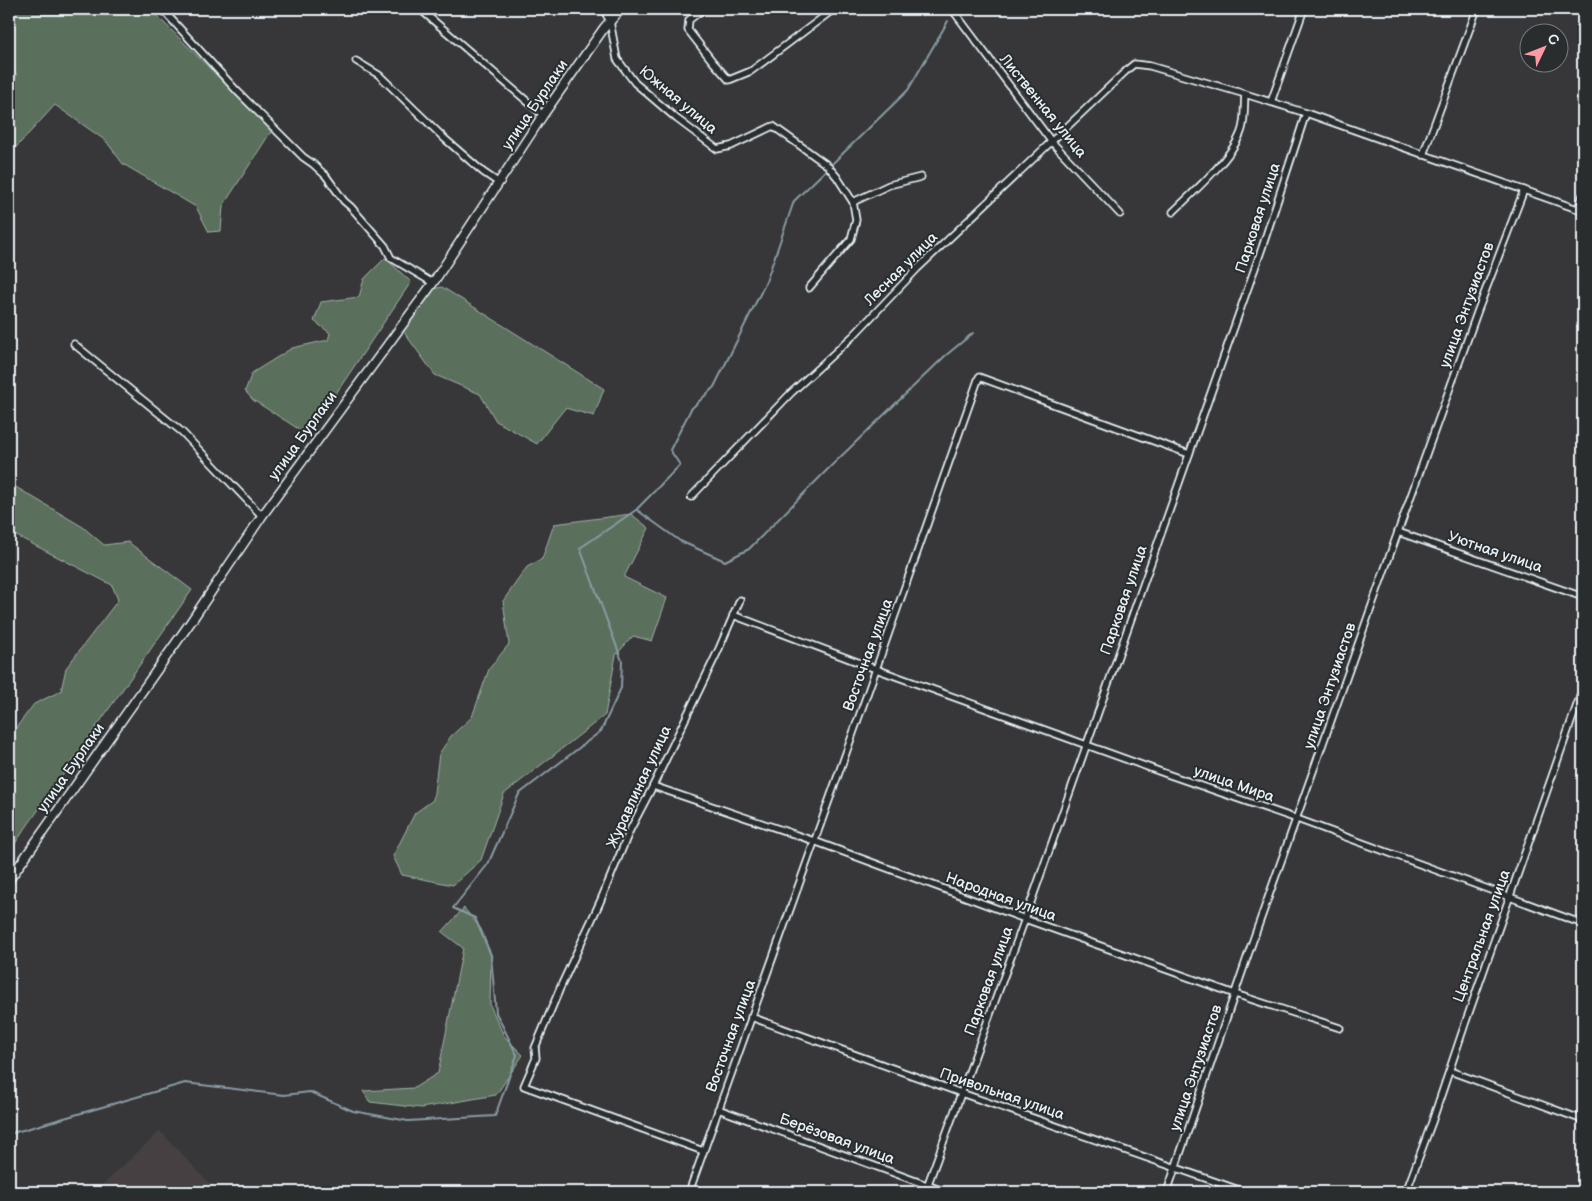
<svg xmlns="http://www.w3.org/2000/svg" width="1592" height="1201" font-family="'Balsamiq Sans',sans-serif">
	<rect width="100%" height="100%" fill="#373638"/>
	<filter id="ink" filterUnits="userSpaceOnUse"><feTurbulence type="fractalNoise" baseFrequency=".02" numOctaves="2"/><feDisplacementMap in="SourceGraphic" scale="10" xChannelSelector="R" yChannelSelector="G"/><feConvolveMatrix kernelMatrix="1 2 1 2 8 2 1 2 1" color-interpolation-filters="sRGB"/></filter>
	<g filter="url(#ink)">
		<polygon fill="#464043" points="160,1131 218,1192 95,1192"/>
		<g fill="#5a705b" stroke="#a1b0aa">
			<polygon points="9,9 150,9 272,130 223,206 221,231 209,232 196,207 123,164 106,141 55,105 9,155 9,86 17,75 9,63"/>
			<polygon points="385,258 411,282 308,435 253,400 245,391 252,373 292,348 328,340 330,333 314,321 321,302 359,297 364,279"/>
			<polygon points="442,287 604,389 594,416 565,408 537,444 496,421 480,394 435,375 403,331 433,289"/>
			<polygon points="9,483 83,527 104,545 128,542 192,590 9,852 9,737 34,704 61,691 66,668 118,600 112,585 9,532"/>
			<polygon points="631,514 649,528 624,577 667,598 652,641 633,636 616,655 605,715 504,794 481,860 453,885 402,875 393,856 415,813 433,800 439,754 451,736 472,717 489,669 509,644 503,601 527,567 542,559 554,524"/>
			<polygon points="464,908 481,929 491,956 490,1005 504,1036 523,1055 496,1095 421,1108 370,1102 363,1091 414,1088 438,1073 463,948 442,932"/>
		</g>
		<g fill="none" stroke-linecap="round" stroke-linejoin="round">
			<g stroke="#899ca5" stroke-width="2">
				<polyline points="833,163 908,90 948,21"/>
				<polyline points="637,510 680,541 725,561 749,549 830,467 945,356 973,333"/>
				<polyline points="9,1134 185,1083 284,1095 310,1092 353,1111 408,1121 495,1116 517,1055 496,1013 491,955 475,918 453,908 488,864 519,794 601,731 621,688 622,661 580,548 636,510 680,465 670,450 691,409 714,387 766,282 794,201 825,171"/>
			</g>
			<defs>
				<g id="street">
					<polyline points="162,9 237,91 303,157 313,164 326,176 344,201 351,207 385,246 391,258 433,283"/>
					<polyline points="420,9 543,115"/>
					<polyline points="603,9 610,21 617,59 635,83 677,119 717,149 731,146 773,126 827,165 837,177 853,202 856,220 851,239 809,288"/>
					<polyline points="703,9 689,20 688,30 713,62 729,80 751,71 834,9"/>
					<polyline points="952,9 1051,141 1120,214"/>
					<polyline points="356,61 379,75 445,139 483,172 499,183"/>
					<polyline points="1271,102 1304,9"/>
					<polyline points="1423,155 1477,9"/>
					<polyline points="853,202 889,185 921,177"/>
					<polyline points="1578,209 1583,195"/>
					<path d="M1173,212c21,-21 61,-55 69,-83 3,-11 2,-24 3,-35"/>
					<polyline points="74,344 182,432 262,516"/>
					<polyline points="691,497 791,393 854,335 917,269 1128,69 1134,64 1150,66 1245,94 1306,113 1583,211"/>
					<polyline points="1398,532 1583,597"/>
					<polyline points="733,615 876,669 1164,773 1297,819 1583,924"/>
					<polyline points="653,786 814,841 1025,919 1235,994 1340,1028"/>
					<polyline points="751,1017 961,1093 1245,1192"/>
					<polyline points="1450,1071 1583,1120"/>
					<polyline points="718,1109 946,1192"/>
					<polyline points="703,1151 524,1086 536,1058 535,1048 561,986 600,902 630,830 653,786 718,651 740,600"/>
					<polyline points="689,1192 876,669 979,377 1189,454"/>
					<polyline points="925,1192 1025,919 1118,656 1262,248 1306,113"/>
					<polyline points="1167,1192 1251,946 1398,532 1478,310 1524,190"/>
					<polyline points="1406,1192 1432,1122 1466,1021 1583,688"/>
				</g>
				<polyline id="secondary" points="9,880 190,623 262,516 433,283 543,115 604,28 621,9"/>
			</defs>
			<use href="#street" stroke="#e8f1f8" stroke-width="9"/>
			<use href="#secondary" stroke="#e8f1f8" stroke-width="11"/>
			<use href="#street" stroke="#2a2d2e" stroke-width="5.5"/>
			<use href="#secondary" stroke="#2a2d2e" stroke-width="8"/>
		</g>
	</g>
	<g text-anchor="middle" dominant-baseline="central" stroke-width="4" stroke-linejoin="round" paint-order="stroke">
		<g font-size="15" fill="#e8f1f8" stroke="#2a2d2e">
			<text transform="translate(678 100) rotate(40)">Южная улица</text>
			<text transform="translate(535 105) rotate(-56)">улица Бурлаки</text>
			<text transform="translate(1043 106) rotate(51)">Лиственная улица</text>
			<text transform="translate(1258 218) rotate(-72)">Парковая улица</text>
			<text transform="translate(901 269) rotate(-45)">Лесная улица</text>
			<text transform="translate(1467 305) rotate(-70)">улица Энтузиастов</text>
			<text transform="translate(303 436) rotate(-54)">улица Бурлаки</text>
			<text transform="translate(1495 552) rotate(19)">Уютная улица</text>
			<text transform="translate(1124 600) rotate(-71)">Парковая улица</text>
			<text transform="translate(868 655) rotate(-70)">Восточная улица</text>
			<text transform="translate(1330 686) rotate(-71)">улица Энтузиастов</text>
			<text transform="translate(71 768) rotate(-55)">улица Бурлаки</text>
			<text transform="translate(1234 784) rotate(19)">улица Мира</text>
			<text transform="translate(639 787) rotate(-65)">Журавлиная улица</text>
			<text transform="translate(1001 897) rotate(20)">Народная улица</text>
			<text transform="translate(1482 936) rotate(-70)">Центральная улица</text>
			<text transform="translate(989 981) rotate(-70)">Парковая улица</text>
			<text transform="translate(731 1036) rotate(-70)">Восточная улица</text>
			<text transform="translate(1196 1068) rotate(-71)">улица Энтузиастов</text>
			<text transform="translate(1002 1094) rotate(19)">Привольная улица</text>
			<text transform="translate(837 1139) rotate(20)">Берёзовая улица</text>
		</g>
	</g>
	<rect width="1592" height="1201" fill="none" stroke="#2a2d2e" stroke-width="30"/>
	<rect x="15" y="15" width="1562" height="1171" fill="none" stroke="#e8f1f8" stroke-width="2" filter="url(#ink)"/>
	<g transform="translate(1544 48) rotate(47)"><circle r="24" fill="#2a2d2e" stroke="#767b7f"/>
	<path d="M0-4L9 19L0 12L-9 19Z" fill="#ff9aa2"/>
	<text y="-8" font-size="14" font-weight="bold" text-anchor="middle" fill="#e8f1f8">С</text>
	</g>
</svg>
